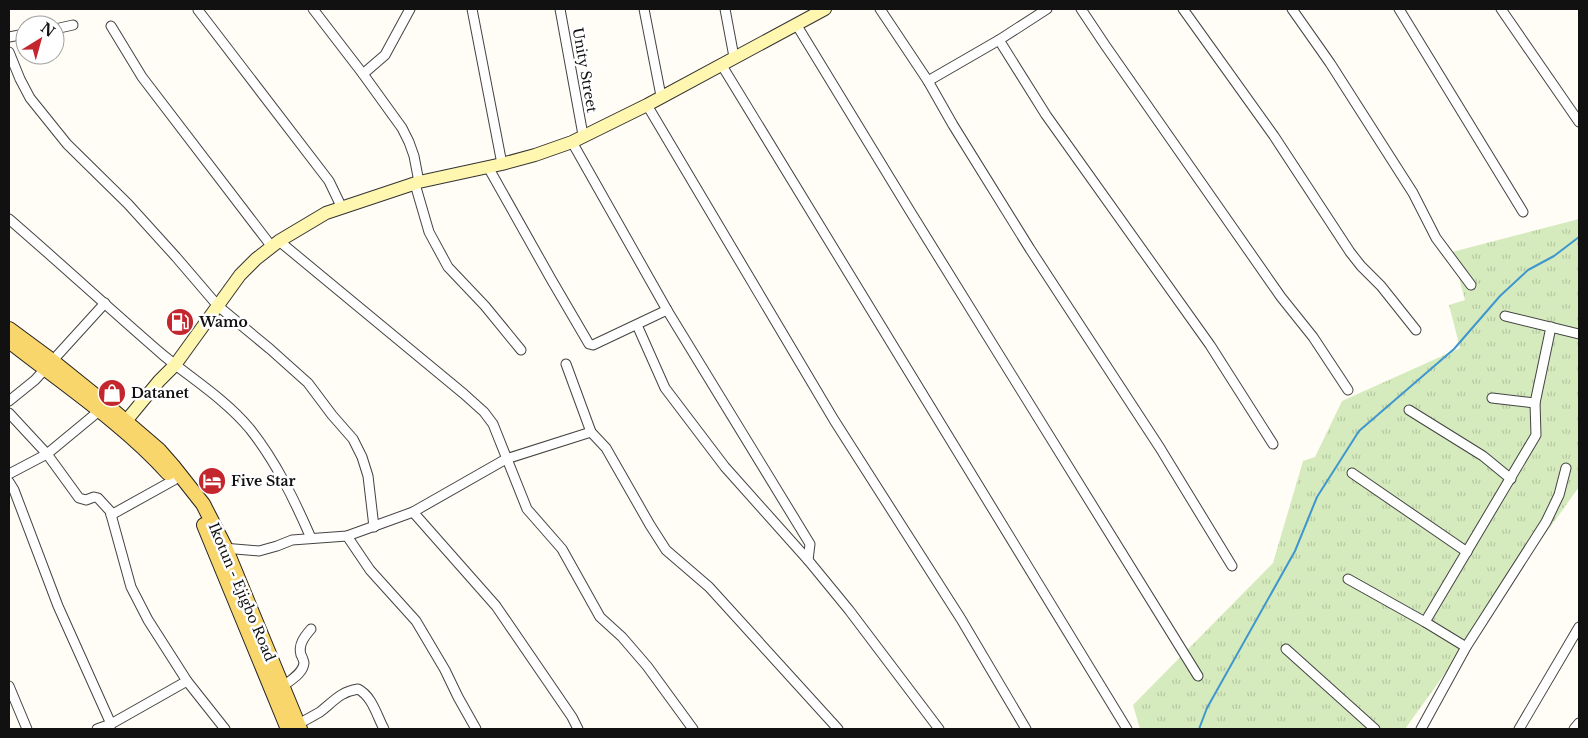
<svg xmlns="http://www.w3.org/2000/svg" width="1588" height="738" font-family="'Libre Baskerville',serif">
	<defs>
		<pattern id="grass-tufts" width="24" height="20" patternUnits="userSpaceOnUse" patternTransform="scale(1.25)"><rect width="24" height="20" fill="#d5ebbd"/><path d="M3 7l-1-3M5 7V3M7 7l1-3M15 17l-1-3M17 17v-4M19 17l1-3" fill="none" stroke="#b6c8a1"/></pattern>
	</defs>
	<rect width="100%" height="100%" fill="#fffdf5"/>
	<polygon fill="url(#grass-tufts)" points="1579,219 1579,487 1405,729 1140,729 1133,705 1273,563 1303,461 1315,457 1342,401 1460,348 1449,305 1465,300 1452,252"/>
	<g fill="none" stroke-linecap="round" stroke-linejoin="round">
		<polyline stroke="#3f96cf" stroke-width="2" points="1199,729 1207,708 1295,551 1317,497 1359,431 1454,349 1500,296 1528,270 1554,256 1579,237"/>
		<defs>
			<g id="street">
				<polyline points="313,9 363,74 402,128 409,142 414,156 419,182"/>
				<polyline points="472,9 502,164"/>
				<polyline points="560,9 583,135"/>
				<polyline points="644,9 661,96"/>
				<polyline points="725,9 734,57"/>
				<polyline points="880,9 928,81 953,125 1030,249 1160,448 1232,566"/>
				<polyline points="1081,9 1105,45 1281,297 1313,337 1348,390"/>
				<polyline points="1183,9 1274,136 1350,252 1361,266 1381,286 1416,330"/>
				<polyline points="1292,9 1330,63 1413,193 1436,238 1471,285"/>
				<polyline points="1399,9 1523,212"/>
				<polyline points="1501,9 1579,122"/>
				<polyline points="198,10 329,181 342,208"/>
				<polyline points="796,24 910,211 1198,676"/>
				<polyline points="111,26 142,77 272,247"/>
				<polyline points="55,29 73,25"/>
				<polyline points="9,37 25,34"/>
				<polyline points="999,40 1046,115 1210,345 1273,444"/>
				<polyline points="9,52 20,79 30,98 67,144 128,204 176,257 218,306 270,349 308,383 332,415 353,439 362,457 368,476 374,527"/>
				<polyline points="721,64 1127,729"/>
				<polyline points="363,74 385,55 410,9"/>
				<polyline points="928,81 999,40 1047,9"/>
				<polyline points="647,105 834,420 961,619 1026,729"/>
				<polyline points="572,142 667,310 810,544 808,560"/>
				<polyline points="488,167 551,279 589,344 593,345 667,310"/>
				<polyline points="415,184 429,232 448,267 485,306 521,350"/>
				<path d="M9,219c52,45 102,91 154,136 29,24 62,44 87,74 26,33 44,70 61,109"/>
				<polyline points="279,241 464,394 484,412 493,424 527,509 562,549 600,617 622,637 647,666 693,729"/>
				<polyline points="1505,316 1579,334"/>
				<polyline points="637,325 665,388 725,467 808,560 849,610 939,729"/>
				<polyline points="566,364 591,432 606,448 650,525 666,550 709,587 838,729"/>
				<polyline points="1492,398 1535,403"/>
				<polyline points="9,401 35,380 105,303"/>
				<polyline points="1409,410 1483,456 1511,479"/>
				<polyline points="9,413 47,454 79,498 86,500 94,497 98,498 110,511 131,587 148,620 187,681 225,729"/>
				<polyline points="1352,473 1467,552"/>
				<polyline points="9,474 47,454 99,411"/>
				<polyline points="9,482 14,490 58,606 111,724 109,729"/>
				<polyline points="413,512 496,606 572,717 578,729"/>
				<polyline points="111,515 174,480"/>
				<polyline points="347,536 370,570 416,621 445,670 458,697 476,729"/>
				<polyline points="223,548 259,551 277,546 292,540 347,536 413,512 506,459 591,432"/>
				<polyline points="1348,579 1425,622 1466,647"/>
				<polyline points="1425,622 1536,435 1535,403 1551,327"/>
				<polyline points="1286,649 1375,729"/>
				<polyline points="9,686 27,729"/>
				<path d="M282,687c7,-6 21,-13 22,-24 0,-1 -2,-7 -3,-8 -3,-10 3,-18 10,-26"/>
				<path d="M298,724c8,-4 15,-8 22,-12 14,-11 20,-20 38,-23 14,7 19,27 26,40"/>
				<polyline points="97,729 111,724 187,681"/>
				<polyline points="1421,729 1466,647 1546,522 1559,495 1566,468"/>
				<polyline points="1519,729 1579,627"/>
				<polyline points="1574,729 1579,723"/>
			</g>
			<polyline id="secondary" points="126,421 159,381 175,365 240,275 256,259 279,241 326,213 419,182 502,164 535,155 572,142 647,105 825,9"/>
			<g id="primary">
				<polyline points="9,329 51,360 102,401 159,450 173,466 203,504 225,547 300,729"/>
				<path d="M9,341c52,41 115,83 159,132"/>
				<polyline points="204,525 288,729"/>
			</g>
		</defs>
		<use href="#street" stroke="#444" stroke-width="11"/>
		<use href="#secondary" stroke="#333" stroke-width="14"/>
		<use href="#primary" stroke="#222" stroke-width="16"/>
		<use href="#street" stroke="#fff" stroke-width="9"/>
		<use href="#secondary" stroke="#fff6b0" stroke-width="12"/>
		<use href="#primary" stroke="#f9d66b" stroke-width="14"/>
	</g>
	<defs>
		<symbol id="fuel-disc" viewBox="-11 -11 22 22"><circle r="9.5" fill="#c4262e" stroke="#fff"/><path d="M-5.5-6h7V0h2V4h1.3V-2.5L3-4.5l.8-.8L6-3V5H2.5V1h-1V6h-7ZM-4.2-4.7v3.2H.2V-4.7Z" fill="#fff"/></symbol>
		<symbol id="shop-disc" viewBox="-11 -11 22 22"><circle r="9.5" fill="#c4262e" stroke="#fff"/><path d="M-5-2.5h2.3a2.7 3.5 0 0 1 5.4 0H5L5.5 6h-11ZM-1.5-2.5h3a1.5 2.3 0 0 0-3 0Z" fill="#fff"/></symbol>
		<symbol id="hotel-disc" viewBox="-11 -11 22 22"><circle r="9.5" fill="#c4262e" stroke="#fff"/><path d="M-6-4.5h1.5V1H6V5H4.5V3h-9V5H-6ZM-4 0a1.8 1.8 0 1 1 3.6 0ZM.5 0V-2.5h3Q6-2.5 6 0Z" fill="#fff"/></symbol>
	</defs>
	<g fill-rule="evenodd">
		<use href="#fuel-disc" x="164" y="306" width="32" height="32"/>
		<use href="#shop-disc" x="96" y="377" width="32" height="32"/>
		<use href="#hotel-disc" x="196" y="465" width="32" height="32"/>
	</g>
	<g text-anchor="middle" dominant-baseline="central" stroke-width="5" stroke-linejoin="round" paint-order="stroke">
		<g font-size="14" fill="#111" stroke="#fff">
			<text transform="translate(585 70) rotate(80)">Unity Street</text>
			<text transform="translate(242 592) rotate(67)">Ikotun - Ejigbo Road</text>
		</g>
		<g font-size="14" font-weight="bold" fill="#111" stroke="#fff" text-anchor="start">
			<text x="199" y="322">Wamo</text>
			<text x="131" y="393">Datanet</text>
			<text x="231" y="481">Five Star</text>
		</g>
	</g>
	<rect width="1588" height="738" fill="none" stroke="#111111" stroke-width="20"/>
	<g transform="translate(40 40) rotate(37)"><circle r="24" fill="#ffffff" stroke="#a0a0a0"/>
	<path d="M0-4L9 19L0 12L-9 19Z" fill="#c4262e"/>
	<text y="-8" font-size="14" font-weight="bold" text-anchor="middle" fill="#111111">N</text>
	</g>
</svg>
